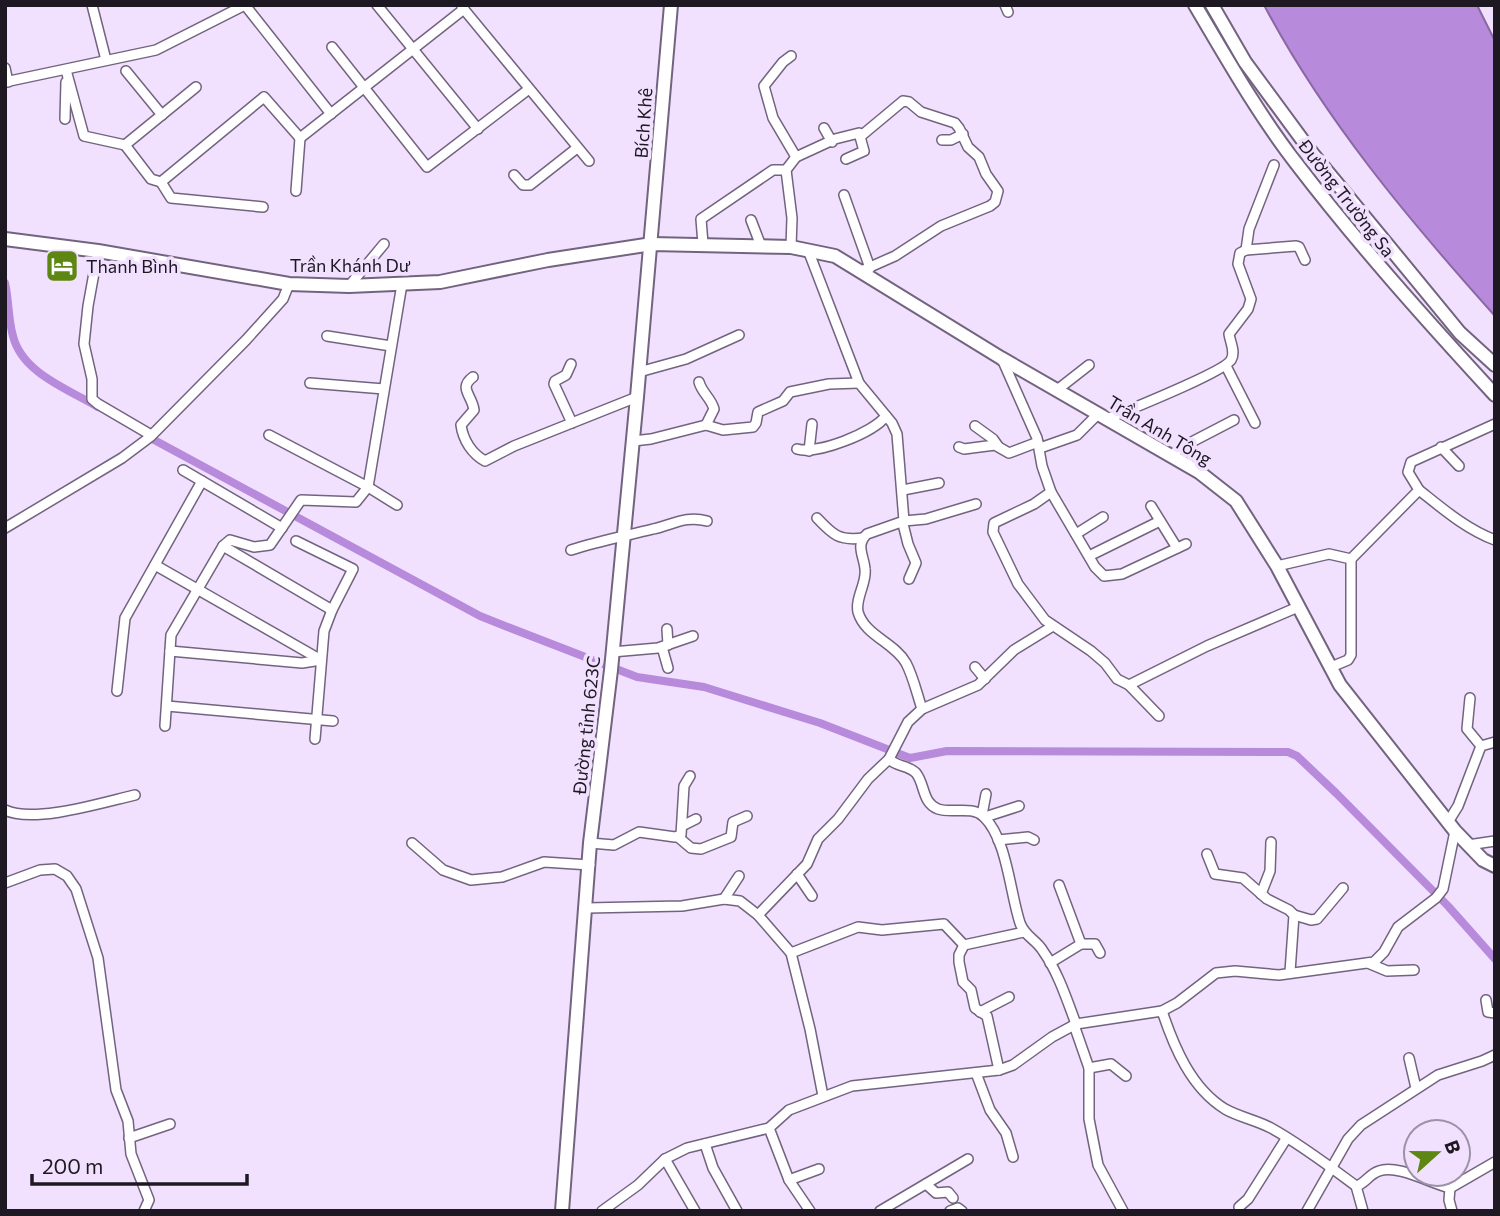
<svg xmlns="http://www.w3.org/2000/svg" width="1500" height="1216" font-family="Commissioner,sans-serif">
	<rect width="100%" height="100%" fill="#f1e1ff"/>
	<path fill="#b78adb" stroke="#8968a4" stroke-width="2" d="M1264,5h213l18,36v275c-86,-96 -171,-197 -231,-311z"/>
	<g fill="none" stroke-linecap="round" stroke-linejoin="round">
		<g stroke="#b78adb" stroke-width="8">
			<path d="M5,283c4,17 3,36 8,53 9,37 55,53 85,71"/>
			<polyline points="145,435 480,616 505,626 637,677 704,687 820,723 910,758 947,751 1288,752 1297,756 1336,793 1448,906 1495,959"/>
		</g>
		<defs>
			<g id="street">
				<polyline points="92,5 106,60"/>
				<polyline points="245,5 331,114"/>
				<polyline points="377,5 478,129"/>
				<polyline points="1005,5 1008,12"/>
				<polyline points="462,7 589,161"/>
				<polyline points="332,47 427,167 529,89"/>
				<polyline points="791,56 783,62 764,86 773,118 796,157"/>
				<polyline points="5,68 8,82"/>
				<polyline points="66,70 84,136 125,145"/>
				<polyline points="126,71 162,115"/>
				<polyline points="5,82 156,50 245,5"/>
				<polyline points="196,87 125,145 151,179 161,182 264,97 300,138 464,9"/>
				<polyline points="65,119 66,82"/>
				<polyline points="824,128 832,142"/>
				<polyline points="942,140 951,140 963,134"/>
				<polyline points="786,170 792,218 791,247"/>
				<polyline points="514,175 523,185 530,185 577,148"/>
				<polyline points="161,182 171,198 263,207"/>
				<polyline points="296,191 300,138"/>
				<polyline points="844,195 870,268"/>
				<polyline points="751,220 761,246"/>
				<polyline points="703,244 701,219 773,170 786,170 796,157 835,139 859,133 864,151 846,159"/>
				<path d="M808,250l51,133 33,40 5,11 7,87 -37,13c-12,11 -3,22 -2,35 2,14 -10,29 -7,43 7,24 36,30 48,51 7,13 11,31 16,46"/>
				<polyline points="1246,250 1249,229 1274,165"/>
				<polyline points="98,251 88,306 84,344 92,379 92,399 98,404 151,435"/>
				<polyline points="861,271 895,256 941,226 990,206 995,202 998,191 986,174 979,157 968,147 959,128 955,123 921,112 909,102 903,101 861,136"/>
				<polyline points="349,286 384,244"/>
				<polyline points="327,336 391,346"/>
				<polyline points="1002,359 1037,438 1042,466 1051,492 1034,504 994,523 993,532 1018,584 1045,620 1091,651 1105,663 1117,679 1129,685 1207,646 1298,607"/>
				<polyline points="571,364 566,375 555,381 554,384 572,423"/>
				<polyline points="1226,366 1255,423"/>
				<polyline points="639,372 686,359 739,335"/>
				<path d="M473,377c-15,11 -1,18 1,33l-13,15c2,15 11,29 24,36l29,-15 123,-49"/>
				<path d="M699,382c3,11 12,16 15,27l-8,16"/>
				<polyline points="310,383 384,389"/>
				<polyline points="1057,390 1089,365"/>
				<path d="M1107,419c19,-8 117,-47 124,-59 5,-8 -1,-18 -2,-26l19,-25 3,-10 -13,-35 2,-11 6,-3 50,-4 3,1 6,13"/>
				<polyline points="975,426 993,439 998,446"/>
				<polyline points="269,435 368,487 397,505"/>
				<polyline points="633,441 651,439 706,425 723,430 753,427 756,423 758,412 783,401 790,392 829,384 859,383"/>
				<polyline points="959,447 964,449 995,445 1009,453 1038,442"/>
				<polyline points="1441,447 1459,466"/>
				<polyline points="1040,448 1077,435 1098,414"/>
				<path d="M797,449c20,6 76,-16 89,-33"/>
				<polyline points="809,451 812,424"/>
				<polyline points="1171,456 1182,447 1234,420"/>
				<polyline points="183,470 282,528"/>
				<polyline points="903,490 939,483"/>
				<path d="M1419,490c24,19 47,39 76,50"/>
				<polyline points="1051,492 1095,567 1104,576 1122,574 1186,544"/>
				<polyline points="1151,506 1177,548"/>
				<path d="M817,518c16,17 22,23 46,20"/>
				<polyline points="904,521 926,519 976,504"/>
				<polyline points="903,524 908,544 916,563 909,579"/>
				<polyline points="5,528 122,458 150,437 246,340 283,299 289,284"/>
				<polyline points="1076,534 1103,517"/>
				<polyline points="296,541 353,569 332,610 324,631 315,739"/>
				<polyline points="223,546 332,610"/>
				<path d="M571,550c27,-9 54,-14 82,-21 19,-4 33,-14 54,-8"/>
				<polyline points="1089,556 1160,521"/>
				<polyline points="155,565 321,660"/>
				<polyline points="1277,566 1329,554 1351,559 1419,490 1408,472 1411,462 1495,424"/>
				<polyline points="667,629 668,645"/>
				<polyline points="662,647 668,668"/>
				<polyline points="170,651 302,663 321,660"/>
				<polyline points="612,652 658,648 693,636"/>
				<polyline points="975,667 985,679"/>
				<polyline points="1331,667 1348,660 1351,655 1351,559"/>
				<polyline points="1129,685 1159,716"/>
				<polyline points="117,691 125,618 202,481"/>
				<polyline points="1470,698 1467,729 1481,746"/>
				<polyline points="167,706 333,721"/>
				<polyline points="165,726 171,635 223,546 230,540 254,547 270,545 301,500 356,502 368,487 402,284"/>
				<path d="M889,759c8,8 19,6 27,14 9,11 6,30 22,36 14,5 34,-4 46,8 23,22 26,76 36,106 5,14 16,16 23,28 15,21 24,49 33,73"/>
				<path d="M5,810c29,14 99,-8 130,-15"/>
				<polyline points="982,815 986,794"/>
				<polyline points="985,817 1019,806"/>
				<polyline points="1448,822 1458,806 1481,746 1495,742"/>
				<polyline points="682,826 696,819"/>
				<polyline points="678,837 691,848 701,849 731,837 733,822 747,816"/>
				<polyline points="998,840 1028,837 1034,840"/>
				<polyline points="412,843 443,870 471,880 502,877 544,862 590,865"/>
				<polyline points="590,843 614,845 639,832 675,837 681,835 684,786 690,776"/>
				<polyline points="1468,845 1495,841"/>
				<polyline points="1207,854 1215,874 1243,878 1267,899 1289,910 1294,915 1290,972"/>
				<polyline points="797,874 812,896"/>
				<polyline points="5,883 40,870 55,869 67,876 76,889 98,958 116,1090 128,1121 131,1154 149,1200 144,1211"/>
				<polyline points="1261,894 1270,871 1271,842"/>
				<polyline points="724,899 739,876"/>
				<polyline points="587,908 682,906 724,899 740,901 758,915 791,953 810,1029 823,1096"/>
				<polyline points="758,915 807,864 818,839 838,819 868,779 889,759 908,722 922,709 978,685 1014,650 1053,626"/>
				<polyline points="1294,915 1311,920 1317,919 1343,888"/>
				<polyline points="1081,944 1095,944 1100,953"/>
				<polyline points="964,945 959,955 959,962 963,982 971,990 975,1008 987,1016 999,1070"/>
				<polyline points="791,953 858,927 882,930 944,924 964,945 1024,932"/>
				<polyline points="1050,963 1081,944 1059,885"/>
				<polyline points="1368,963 1387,971 1414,970"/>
				<polyline points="1486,1000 1488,1012 1495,1013"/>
				<path d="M1162,1011c12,36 29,77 63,98 14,8 31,11 46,19 29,16 58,38 85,58 9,-2 13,-12 23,-15 18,-7 51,12 71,17l45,-26"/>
				<polyline points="980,1012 1009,997"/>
				<polyline points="1074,1025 1089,1068 1089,1119 1098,1165 1123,1211"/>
				<polyline points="1409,1058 1416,1088"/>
				<polyline points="1089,1068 1111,1064 1126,1076"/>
				<polyline points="976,1073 990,1110 1006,1133 1013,1157"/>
				<polyline points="769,1128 789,1180 810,1211"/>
				<polyline points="129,1138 170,1124"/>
				<polyline points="705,1144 713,1168 737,1211"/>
				<polyline points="665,1159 695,1211"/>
				<polyline points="789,1180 819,1169"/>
				<polyline points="926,1184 936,1193 948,1192 953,1198"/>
				<polyline points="1356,1186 1363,1211"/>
				<polyline points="1450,1188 1449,1200 1452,1211"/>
				<polyline points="1239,1207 1248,1199 1286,1139"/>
				<polyline points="602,1211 638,1185 665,1159 687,1148 769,1128 789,1110 852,1086 999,1070 1013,1065 1052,1037 1076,1024 1162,1011 1177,1003 1216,973 1235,971 1279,975 1374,962 1384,952 1398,927 1436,898 1443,889 1455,831"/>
				<polyline points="880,1211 968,1159"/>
				<polyline points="950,1211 958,1208 962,1211"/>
				<polyline points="1307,1211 1348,1139 1361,1125 1438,1075 1482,1061 1495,1055"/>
			</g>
			<g id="secondary">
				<path d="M1195,5c32,54 63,109 101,158 62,81 130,157 199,232"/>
				<polyline points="1212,5 1245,62 1312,153 1460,333 1495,365"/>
				<polyline points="5,239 98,251 289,284 349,286 440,282 548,260 652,244 791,247 835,256 1001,358 1199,472 1236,501 1277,566 1340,685 1455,831 1483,860 1495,866"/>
				<polyline points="562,1211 590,843 611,670 637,397 671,5"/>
			</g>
		</defs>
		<use href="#street" stroke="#72647e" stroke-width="12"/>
		<use href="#secondary" stroke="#72647e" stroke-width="16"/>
		<use href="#street" stroke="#fff" stroke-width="9"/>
		<use href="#secondary" stroke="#fff" stroke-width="12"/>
	</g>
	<defs>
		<symbol id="hotel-square" viewBox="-11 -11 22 22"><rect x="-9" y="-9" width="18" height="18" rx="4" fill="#5d8712" stroke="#f1e1ff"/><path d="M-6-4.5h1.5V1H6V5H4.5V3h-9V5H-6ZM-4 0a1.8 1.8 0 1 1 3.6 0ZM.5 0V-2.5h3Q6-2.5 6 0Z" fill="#fff"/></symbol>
	</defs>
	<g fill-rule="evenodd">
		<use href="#hotel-square" x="43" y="247" width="38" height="38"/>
	</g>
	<g text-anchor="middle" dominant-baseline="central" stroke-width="7" stroke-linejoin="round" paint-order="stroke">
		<g font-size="18" fill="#1d1822" stroke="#f1e1ff">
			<text transform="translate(643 123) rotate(-86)">Bích Khê</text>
			<text transform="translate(1347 198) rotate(52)">Đường Trường Sa</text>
			<text x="350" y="265">Trần Khánh Dư</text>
			<text transform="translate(1160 430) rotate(31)">Trần Anh Tông</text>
			<text transform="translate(586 725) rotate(-84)">Đường tỉnh 623C</text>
		</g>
		<g font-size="18" fill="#1d1822" stroke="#f1e1ff" text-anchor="start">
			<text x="86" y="266">Thanh Bình</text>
		</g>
	</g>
	<rect width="1500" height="1216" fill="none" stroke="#1d1822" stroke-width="14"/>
	<g transform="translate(1437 1153) rotate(69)"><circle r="33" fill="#f1e1ff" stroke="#9c91a7" stroke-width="2"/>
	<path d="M0-5L12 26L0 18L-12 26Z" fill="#5d8712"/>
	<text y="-10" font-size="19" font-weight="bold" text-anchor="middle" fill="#1d1822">B</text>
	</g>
	<path d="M32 1174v10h215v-10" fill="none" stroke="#1d1822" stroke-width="3.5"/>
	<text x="42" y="1174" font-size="21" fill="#1d1822" stroke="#f1e1ff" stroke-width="5" paint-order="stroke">200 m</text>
</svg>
